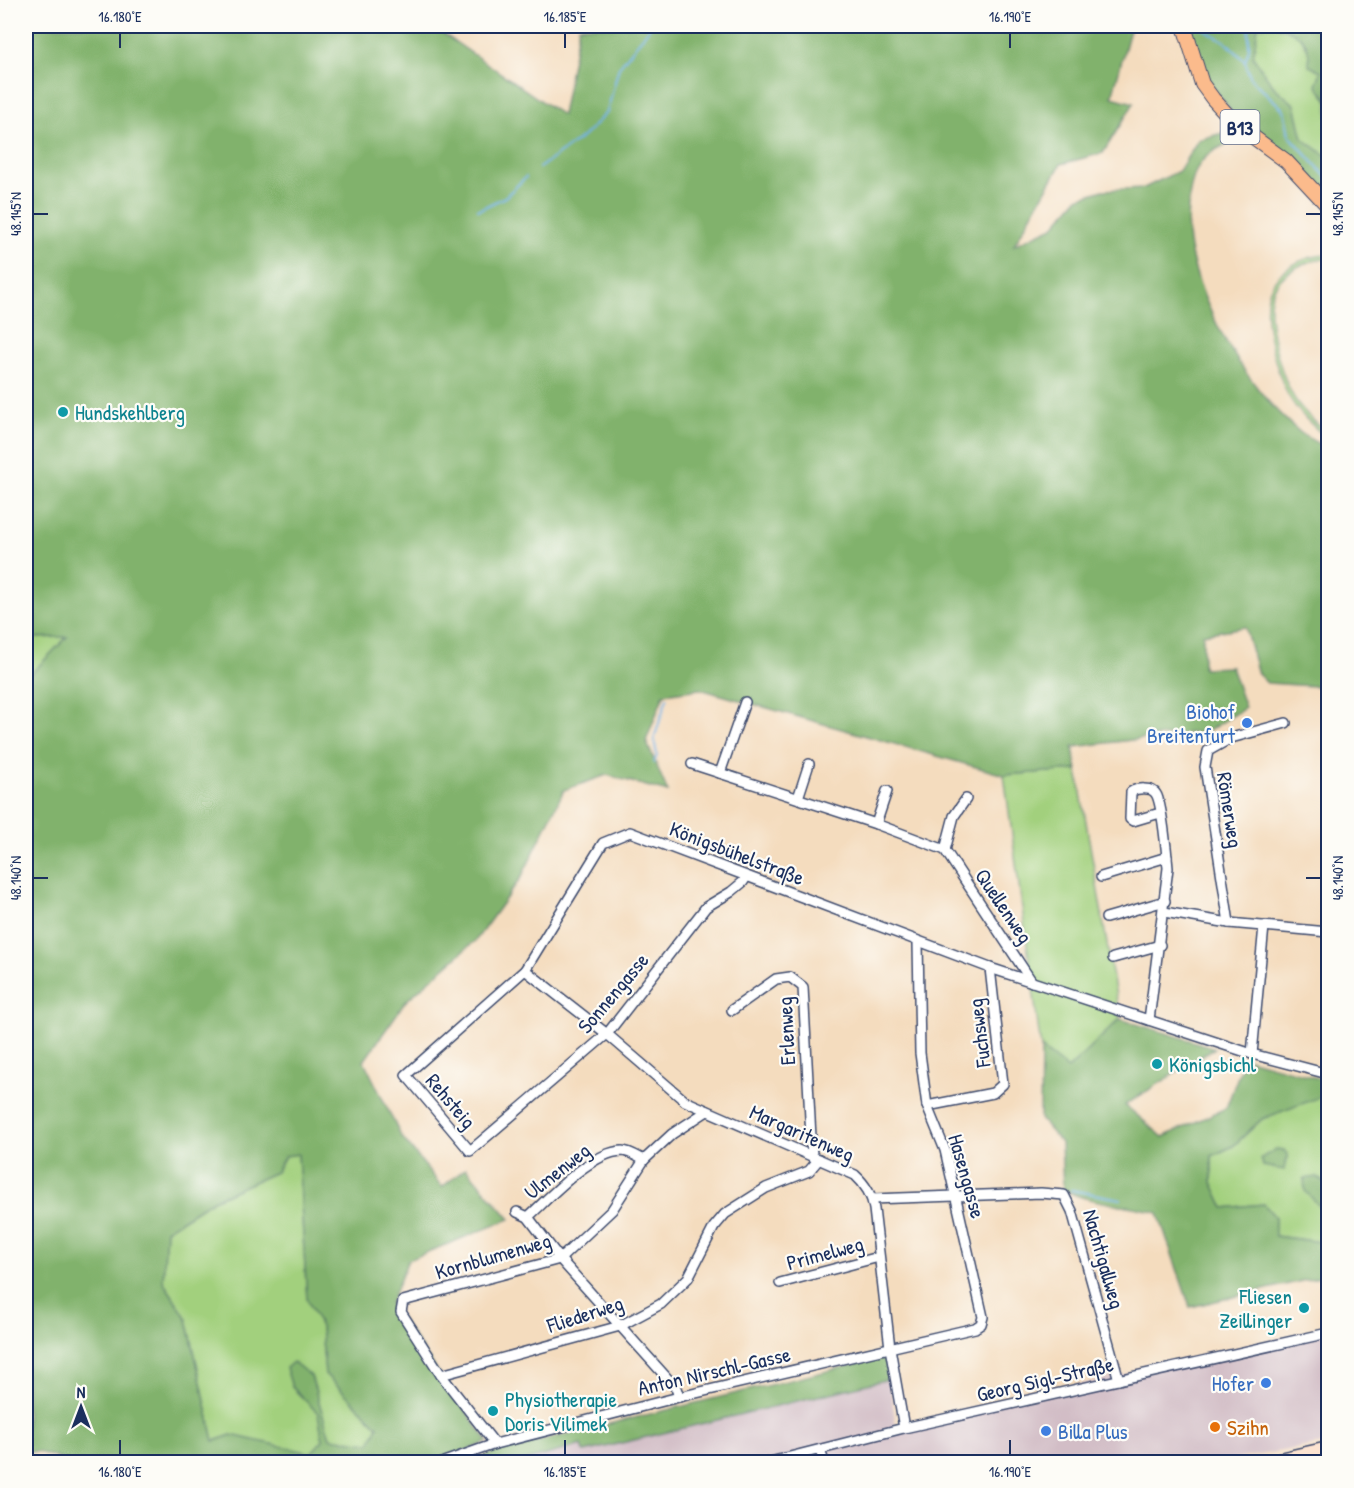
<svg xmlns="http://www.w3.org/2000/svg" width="1354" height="1488" font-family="'Patrick Hand',sans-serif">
	<rect width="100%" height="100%" fill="#fdfcf7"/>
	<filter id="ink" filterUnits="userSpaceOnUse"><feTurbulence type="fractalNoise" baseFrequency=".0167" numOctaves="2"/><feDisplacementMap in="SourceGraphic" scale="12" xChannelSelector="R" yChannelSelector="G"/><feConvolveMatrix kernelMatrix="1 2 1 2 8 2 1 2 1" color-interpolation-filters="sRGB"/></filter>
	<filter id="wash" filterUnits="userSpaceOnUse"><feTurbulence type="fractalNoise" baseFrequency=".008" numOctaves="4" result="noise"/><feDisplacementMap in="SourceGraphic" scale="24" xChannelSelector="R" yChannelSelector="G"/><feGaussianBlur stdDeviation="1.35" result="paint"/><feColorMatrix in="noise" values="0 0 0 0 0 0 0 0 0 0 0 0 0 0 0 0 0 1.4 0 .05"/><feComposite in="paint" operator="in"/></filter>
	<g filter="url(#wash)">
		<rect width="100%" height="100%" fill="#f4dcbe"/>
		<polygon fill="#d2bdc6" points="1328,1328 1328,1443 1220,1462 829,1462 827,1452 786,1462 521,1462 582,1445 584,1452 889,1379 896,1426"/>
		<g fill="#a2d07d" stroke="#5e806e" stroke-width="1.5">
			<polygon points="1258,26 1277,26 1299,34 1321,71 1328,100 1328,157 1303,139 1295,105 1274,87 1258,67 1253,57"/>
			<path d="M1328,255v4c-21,0 -49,13 -56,35 -8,25 10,85 24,107 9,13 21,23 32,33v5c-15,-13 -30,-26 -40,-44 -11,-22 -26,-74 -20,-99 5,-25 36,-41 60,-41z"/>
			<polygon points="67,637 26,679 26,638"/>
			<polygon points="1077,770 1120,1019 1068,1069 1041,1048 1004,775"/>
			<polygon points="1324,1093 1328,1094 1328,1243 1274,1236 1275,1217 1264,1204 1224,1208 1212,1182 1212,1156 1233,1146 1262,1119"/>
			<polygon points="298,1154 307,1299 321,1327 325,1374 378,1426 370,1444 330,1439 311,1376 287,1368 292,1387 318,1413 323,1440 311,1454 231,1435 214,1441 187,1319 163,1281 166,1230 213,1200 276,1172 285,1156"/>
		</g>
		<g fill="#81b26c" stroke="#4e7065" stroke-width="1.5" fill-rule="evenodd">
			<path d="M26,26h406l130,89 17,-89h552l-19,71 22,6 -31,50 -42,11 -47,81 39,-18 25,-29 25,-8 41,-2 35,-17 19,-31 28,-8 16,6c-40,14 -50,26 -54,69 -8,73 56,181 113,226 8,6 19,11 27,16v238l-61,-4 -9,-9 -13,-47 -42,7v34l28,-1 14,41 -37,23 -135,16 4,23 -73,5 -304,-86 -36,5 -18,47 22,51 -61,-17 -43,15 -42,86 -46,64 -70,61 -42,60 37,75 41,51 24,-19 44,51 -102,41 -18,44 98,138 -50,20h-368l-32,-10 -12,-1v-772l41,-42 -41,1zM298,1154l9,145 14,28 4,47 53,52 -8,17 -40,-5 -19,-62 -18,-14 -7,6 6,19 26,26 5,27 -12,13 -80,-18 -17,6 -27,-122 -24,-38 3,-51 47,-30 63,-28 9,-16z"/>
			<polygon points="1188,26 1258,26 1253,57 1274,87 1295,105 1303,139 1328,157 1328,198 1314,181 1233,113 1209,82"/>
			<path d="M1278,26h50v74l-12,-15 5,-14 -12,-5c2,-26 -9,-32 -31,-40z"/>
			<path d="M1120,1019l95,29 -90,57 38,32 63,-29 19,-50 83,23v13l-66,25 -29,27 -21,10v26l12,26 40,-4 11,13v19l53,7v32l-138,32 -32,-94c-31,-10 -67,-8 -95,-24l-2,-46 -21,-24 1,-71 27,21z"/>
			<polygon points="1276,1149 1284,1150 1288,1156 1284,1170 1263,1166 1261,1158"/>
			<polygon points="1316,1177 1328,1184 1328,1215 1305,1191 1304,1179"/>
			<polygon points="881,1358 887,1363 889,1379 584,1452 582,1445 521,1462 470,1461 502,1450"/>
		</g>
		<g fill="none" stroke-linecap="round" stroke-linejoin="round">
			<g stroke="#72b2e6" stroke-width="2">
				<polyline points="1198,26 1226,42 1245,61 1251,79 1284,110 1289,135 1328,179"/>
				<polyline points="1245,61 1249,49 1249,26"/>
				<polyline points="539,168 584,136 607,112 619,67 651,26"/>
				<polyline points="478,210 505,197 526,177"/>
				<polyline points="654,763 657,755 654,739 667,698"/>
				<polyline points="1071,1190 1121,1199"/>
			</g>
		</g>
	</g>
	<g filter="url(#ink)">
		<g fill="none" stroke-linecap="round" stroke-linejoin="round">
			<defs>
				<g id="street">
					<polyline points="692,764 876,824 945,850 1032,982"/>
					<polyline points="720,773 745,702"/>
					<polyline points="798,798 809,764"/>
					<polyline points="876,824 887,791"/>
					<polyline points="945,850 954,816 966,799"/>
					<polyline points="747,876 743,882 731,892 706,907 607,1034 470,1151 406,1075 525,970 603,843 630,832 990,968 1252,1054 1328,1074"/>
					<polyline points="1101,877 1167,857"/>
					<polyline points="1164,912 1229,923 1328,932"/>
					<polyline points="1106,918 1165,901"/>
					<polyline points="1229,923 1205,767 1208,751 1231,738 1286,723"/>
					<polyline points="1113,958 1160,945"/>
					<path d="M525,970l82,64 78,67 170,74c10,9 17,20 19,34l16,139 14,80"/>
					<polyline points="732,1010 776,979 790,977 803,987 812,1156"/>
					<path d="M1149,1020l19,-152c-1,-12 -6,-65 -12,-74 -4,-7 -19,-6 -25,-2l-1,27 3,2 27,-8"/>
					<polyline points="1252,1054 1264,926"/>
					<polyline points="927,1106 993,1093 1003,1084 990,968"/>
					<polyline points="872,1199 1041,1193 1064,1195 1072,1211 1119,1380"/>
					<polyline points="517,1212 528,1217 560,1259 676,1388 679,1397"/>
					<path d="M528,1217c22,-20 63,-65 94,-66 7,0 16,6 22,9"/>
					<polyline points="780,1283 879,1257"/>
					<polyline points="441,1375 620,1326 661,1304 688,1278 714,1227 725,1214 766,1188 809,1171 819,1159"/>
					<polyline points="495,1444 441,1375 401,1312 403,1301 560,1259 612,1210 644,1160 672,1134 707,1111"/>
					<polyline points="820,1450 824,1462"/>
					<polyline points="444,1462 495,1444 679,1397 975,1328 981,1324 983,1317 945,1150 927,1106 920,1053 918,943"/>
					<polyline points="770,1462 904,1428 1328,1333"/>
				</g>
				<polyline id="secondary" points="1266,1462 1328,1448"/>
				<polyline id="primary" points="1184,26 1202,84 1213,99 1237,125 1286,161 1328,206"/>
			</defs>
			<use href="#street" stroke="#3c496c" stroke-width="12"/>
			<use href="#secondary" stroke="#3c496c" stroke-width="15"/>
			<use href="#primary" stroke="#3c496c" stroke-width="16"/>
			<use href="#street" stroke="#fff" stroke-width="9"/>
			<use href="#secondary" stroke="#fde4d1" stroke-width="12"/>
			<use href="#primary" stroke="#fbbb8c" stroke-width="14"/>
		</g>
	</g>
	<path fill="none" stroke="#1b2f5e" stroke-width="2" d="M120,33v15M565,33v15M1010,33v15M33,214h15M1306,214h15M33,878h15M1306,878h15M120,1440v15M565,1440v15M1010,1440v15"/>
	<g fill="#0f9aa8" stroke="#fdfcf7" stroke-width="2">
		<circle cx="63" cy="412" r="6"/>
		<circle cx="1157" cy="1064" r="6"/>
		<circle cx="1304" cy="1308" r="6"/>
		<circle cx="493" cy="1411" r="6"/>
	</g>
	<g fill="#3f7fe0" stroke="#fdfcf7" stroke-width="2">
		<circle cx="1247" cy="723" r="6"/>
		<circle cx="1266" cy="1383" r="6"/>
		<circle cx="1046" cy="1431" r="6"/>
	</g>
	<circle fill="#e8710a" stroke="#fdfcf7" stroke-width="2" cx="1215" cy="1427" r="6"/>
	<g text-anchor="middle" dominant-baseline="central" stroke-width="4.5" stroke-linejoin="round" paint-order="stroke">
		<rect fill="#fdfcf7" stroke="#5f6c8c" stroke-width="1.5" x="1220.5" y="110" width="39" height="34" rx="4.5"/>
		<g font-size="20" font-weight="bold" fill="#1b2f5e">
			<text x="1240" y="127">B13</text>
		</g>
		<g font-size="21" fill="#0d838f" stroke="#fdfcf7" text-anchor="start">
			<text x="75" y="412">Hundskehlberg</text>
			<text x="1169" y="1064">Königsbichl</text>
			<text x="1292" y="1296" text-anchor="end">Fliesen<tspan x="1292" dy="24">Zeillinger</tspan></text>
			<text x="505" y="1399">Physiotherapie<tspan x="505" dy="24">Doris Vilimek</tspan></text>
		</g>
		<g font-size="21" fill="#366cbe" stroke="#fdfcf7" text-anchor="end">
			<text x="1235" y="711">Biohof<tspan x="1235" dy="24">Breitenfurt</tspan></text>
			<text x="1254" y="1383">Hofer</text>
			<text x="1058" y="1431" text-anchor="start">Billa Plus</text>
		</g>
		<g font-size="21" fill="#1b2f5e" stroke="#fdfcf7">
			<text transform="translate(1230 810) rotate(81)">Römerweg</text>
			<text transform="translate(737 853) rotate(21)">Königsbühelstraße</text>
			<text transform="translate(1004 906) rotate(56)">Quellenweg</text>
			<text transform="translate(613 993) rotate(-50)">Sonnengasse</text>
			<text transform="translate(786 1031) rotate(-93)">Erlenweg</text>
			<text transform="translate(979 1033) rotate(-97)">Fuchsweg</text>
			<text transform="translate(451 1101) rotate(50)">Rehsteig</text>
			<text transform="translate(802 1133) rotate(24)">Margaritenweg</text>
			<text transform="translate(557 1171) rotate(-38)">Ulmenweg</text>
			<text transform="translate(967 1176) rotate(74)">Hasengasse</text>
			<text transform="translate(825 1253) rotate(-15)">Primelweg</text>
			<text transform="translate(493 1256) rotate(-16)">Kornblumenweg</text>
			<text transform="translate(1104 1259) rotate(74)">Nachtigallweg</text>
			<text transform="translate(585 1314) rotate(-18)">Fliederweg</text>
			<text transform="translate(714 1371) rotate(-13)">Anton Nirschl-Gasse</text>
			<text transform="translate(1045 1379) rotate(-13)">Georg Sigl-Straße</text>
		</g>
		<g font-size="21" fill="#c56008" stroke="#fdfcf7" text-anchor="start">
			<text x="1227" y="1427">Szihn</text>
		</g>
	</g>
	<rect width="1354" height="1488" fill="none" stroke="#fdfcf7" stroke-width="66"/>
	<g transform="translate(81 1407)" stroke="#fdfcf7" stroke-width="4.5" paint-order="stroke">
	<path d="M0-4.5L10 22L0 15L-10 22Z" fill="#1b2f5e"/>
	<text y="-9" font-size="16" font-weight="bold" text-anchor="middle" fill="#1b2f5e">N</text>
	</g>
	<rect x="33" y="33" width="1288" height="1422" fill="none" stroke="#1b2f5e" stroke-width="2"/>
	<g font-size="15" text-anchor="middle" fill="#1b2f5e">
		<text x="120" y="22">16.180°E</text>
		<text x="565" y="22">16.185°E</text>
		<text x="1010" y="22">16.190°E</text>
		<text transform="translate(16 214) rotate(-90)" y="5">48.145°N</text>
		<text transform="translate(1338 214) rotate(-90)" y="5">48.145°N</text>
		<text transform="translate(16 878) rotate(-90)" y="5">48.140°N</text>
		<text transform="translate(1338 878) rotate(-90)" y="5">48.140°N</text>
		<text x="120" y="1477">16.180°E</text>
		<text x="565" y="1477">16.185°E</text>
		<text x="1010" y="1477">16.190°E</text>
	</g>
</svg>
